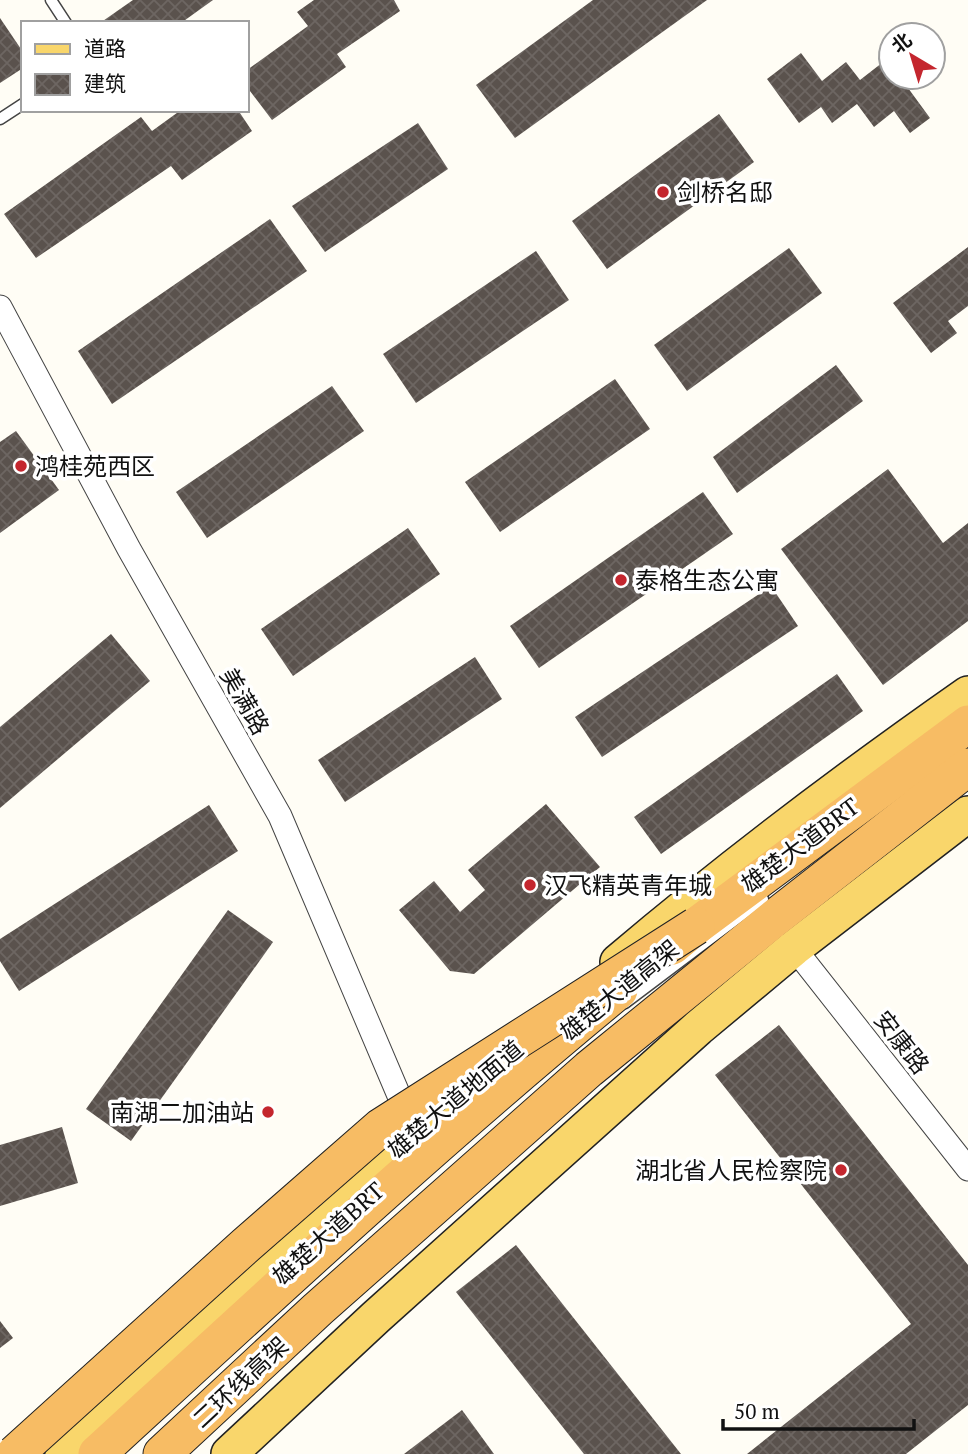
<svg xmlns="http://www.w3.org/2000/svg" width="968" height="1454" font-family="'PT Serif','Noto Sans SC',serif">
	<defs>
		<pattern id="building-cross-hatch" width="8" height="8" patternUnits="userSpaceOnUse" patternTransform="scale(1.75)"><rect width="8" height="8" fill="#5a524d"/><path d="M0 0l8 8M0 8l8-8" fill="none" stroke="#6d6662"/></pattern>
	</defs>
	<rect width="100%" height="100%" fill="#fffdf5"/>
	<g fill="url(#building-cross-hatch)">
		<polygon points="133,0 213,0 181,23 100,23"/>
		<polygon points="314,0 394,0 400,11 337,54 346,67 272,120 247,87 247,70 308,26 297,12"/>
		<polygon points="593,0 707,0 515,138 476,85"/>
		<polygon points="0,18 23,52 23,68 0,83"/>
		<polygon points="801,53 822,81 846,62 860,80 887,59 891,65 891,77 900,77 930,118 910,133 894,111 874,127 857,104 832,123 821,107 799,123 767,79"/>
		<polygon points="181,110 238,110 252,131 182,180 171,166 36,258 4,214 141,117 152,131"/>
		<polygon points="719,114 754,162 607,269 572,221"/>
		<polygon points="418,123 448,169 325,252 292,206"/>
		<polygon points="270,219 307,271 112,404 78,351"/>
		<polygon points="968,247 968,306 948,321 957,333 931,353 893,303"/>
		<polygon points="789,248 822,293 687,391 654,345"/>
		<polygon points="536,251 569,300 416,403 383,354"/>
		<polygon points="836,365 863,401 737,493 713,457"/>
		<polygon points="615,379 650,429 500,532 465,482"/>
		<polygon points="332,386 364,431 207,538 176,492"/>
		<polygon points="16,431 59,490 0,533 0,442"/>
		<polygon points="888,469 943,543 968,523 968,621 883,685 781,549"/>
		<polygon points="703,492 733,534 539,668 510,626"/>
		<polygon points="408,528 440,574 293,676 261,629"/>
		<polygon points="771,586 798,626 602,757 575,717"/>
		<polygon points="111,634 150,681 0,808 0,727"/>
		<polygon points="475,657 502,699 345,802 318,760"/>
		<polygon points="837,674 863,711 661,854 634,817"/>
		<polygon points="546,804 600,867 474,974 450,971 399,910 434,881 460,912 485,890 468,870"/>
		<polygon points="209,805 238,851 19,991 0,961 0,939"/>
		<polygon points="228,910 273,942 131,1141 86,1109"/>
		<polygon points="779,1025 968,1265 968,1405 906,1454 747,1454 911,1324 715,1075"/>
		<polygon points="62,1127 78,1183 0,1206 0,1145"/>
		<polygon points="516,1245 681,1454 584,1454 456,1292"/>
		<polygon points="0,1321 13,1338 0,1348"/>
		<polygon points="462,1410 494,1454 404,1454"/>
	</g>
	<g fill="none" stroke-linecap="round" stroke-linejoin="round">
		<defs>
			<g id="service">
				<polyline points="51,0 66,23"/>
				<polyline points="0,119 23,104"/>
				<polyline points="625,1003 763,899"/>
			</g>
			<g id="minor">
				<polyline points="0,307 129,549 280,816 403,1105 408,1123"/>
				<polyline points="794,948 968,1169"/>
			</g>
			<g id="primary">
				<path d="M618,962c112,-95 230,-184 350,-268"/>
				<polyline points="63,1454 354,1184 479,1079"/>
				<polyline points="229,1454 376,1317 698,1028 794,948 968,814"/>
			</g>
			<g id="trunk">
				<polyline points="672,946 696,926 968,724"/>
				<path d="M97,1454c171,-157 342,-316 522,-464"/>
				<polyline points="162,1454 318,1309 589,1069 771,921 968,767"/>
			</g>
		</defs>
		<use href="#service" stroke="#444" stroke-width="13"/>
		<use href="#minor" stroke="#444" stroke-width="25"/>
		<use href="#primary" stroke="#222" stroke-width="38"/>
		<use href="#trunk" stroke="#222" stroke-width="39"/>
		<use href="#service" stroke="#fff" stroke-width="10"/>
		<use href="#minor" stroke="#fff" stroke-width="23"/>
		<use href="#primary" stroke="#f9d66b" stroke-width="35"/>
		<use href="#trunk" stroke="#f7bc64" stroke-width="37"/>
		<defs>
			<polyline id="trunk-bridge" points="15,1454 246,1245 381,1127 696,926"/>
		</defs>
		<use href="#trunk-bridge" stroke="#222" stroke-width="39" stroke-linecap="butt"/>
		<use href="#trunk-bridge" stroke="#f7bc64" stroke-width="37"/>
	</g>
	<g fill="#c4262e" stroke="#fff" stroke-width="2.5">
		<circle cx="663" cy="192" r="7"/>
		<circle cx="21" cy="466" r="7"/>
		<circle cx="621" cy="580" r="7"/>
		<circle cx="530" cy="885" r="7"/>
		<circle cx="268" cy="1112" r="7"/>
		<circle cx="841" cy="1170" r="7"/>
	</g>
	<g text-anchor="middle" dominant-baseline="central" stroke-width="7" stroke-linejoin="round" paint-order="stroke">
		<g font-size="24" fill="#111" stroke="#fff" text-anchor="start">
			<text x="677" y="192">剑桥名邸</text>
			<text x="35" y="466">鸿桂苑西区</text>
			<text x="635" y="580">泰格生态公寓</text>
			<text x="544" y="885">汉飞精英青年城</text>
			<text x="254" y="1112" text-anchor="end">南湖二加油站</text>
			<text x="827" y="1170" text-anchor="end">湖北省人民检察院</text>
		</g>
		<g font-size="24" fill="#111" stroke="#fff">
			<text transform="translate(245 701) rotate(60)">美满路</text>
			<text transform="translate(800 845) rotate(-37)">雄楚大道BRT</text>
			<text transform="translate(619 990) rotate(-39)">雄楚大道高架</text>
			<text transform="translate(902 1042) rotate(52)">安康路</text>
			<text transform="translate(455 1099) rotate(-40)">雄楚大道地面道</text>
			<text transform="translate(328 1233) rotate(-42)">雄楚大道BRT</text>
			<text transform="translate(240 1382) rotate(-43)">二环线高架</text>
		</g>
	</g>
	<rect x="21" y="21" width="228" height="91" fill="#ffffff" stroke="#a0a0a0" stroke-width="2"/>
	<rect x="35" y="44" width="35" height="10" fill="#f9d66b" stroke="#a0a0a0" stroke-width="2"/>
	<text x="84" y="56" font-size="21" fill="#111111">道路</text>
	<rect x="35" y="74" width="35" height="21" fill="url(#building-cross-hatch)" stroke="#a0a0a0" stroke-width="2"/>
	<text x="84" y="91" font-size="21" fill="#111111">建筑</text>
	<g transform="translate(912 56) rotate(322)"><circle r="33" fill="#ffffff" stroke="#a0a0a0" stroke-width="2"/>
	<path d="M0-5L12 26L0 18L-12 26Z" fill="#c4262e"/>
	<text y="-10" font-size="19" font-weight="bold" text-anchor="middle" fill="#111111">北</text>
	</g>
	<path d="M723 1419v10h191v-10" fill="none" stroke="#111111" stroke-width="3.5"/>
	<text x="734" y="1419" font-size="21" fill="#111111" stroke="#ffffff" stroke-width="5" paint-order="stroke">50 m</text>
</svg>
